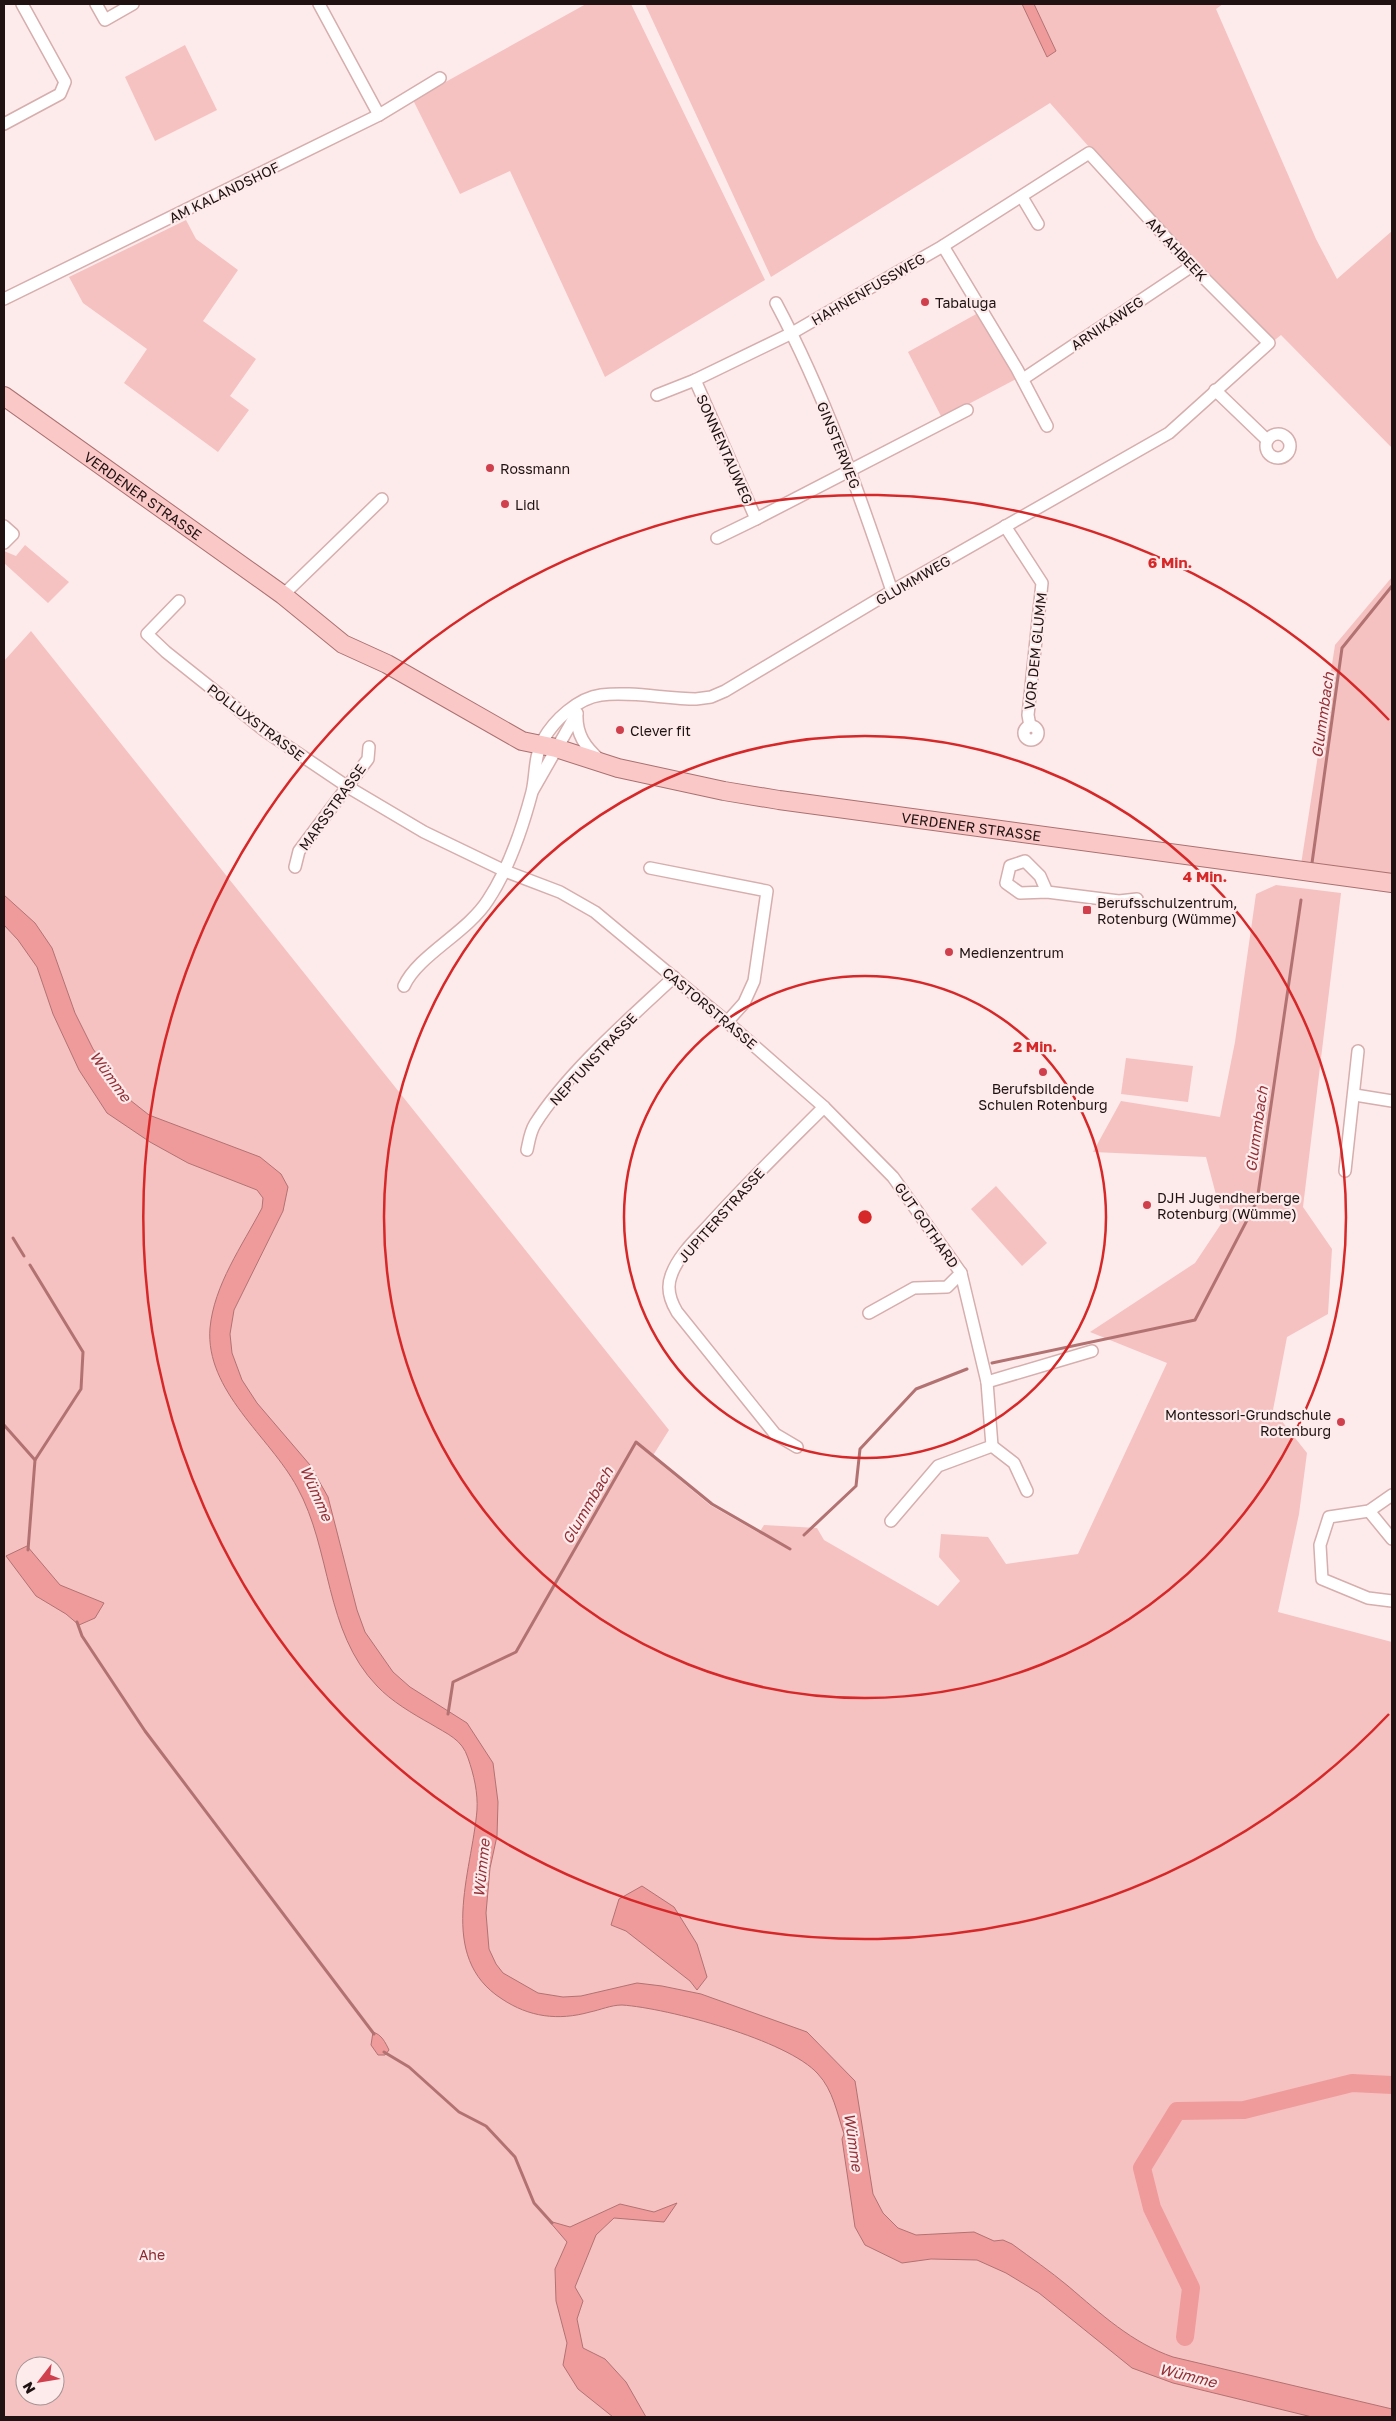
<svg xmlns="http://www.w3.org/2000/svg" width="1396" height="2421" font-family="'Golos Text',sans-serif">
	<rect width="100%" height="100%" fill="#fdebeb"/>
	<g fill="#f5c2c1" fill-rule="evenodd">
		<polygon points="586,4 631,4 765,280 605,377 510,171 460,194 413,100"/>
		<polygon points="645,4 1022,4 1047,57 1056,51 1034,4 1223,4 1216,9 1316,239 1337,279 1392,231 1392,448 1281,335 1271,343 1193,264 1050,103 771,277"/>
		<polygon points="185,45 217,110 155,141 125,77"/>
		<polygon points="186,220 196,239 238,270 203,321 256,359 230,396 249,410 218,452 124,383 147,349 83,303 69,277"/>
		<polygon points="978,313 1018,378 942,418 908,352"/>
		<polygon points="25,545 69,582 48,603 4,563 4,551 16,556"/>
		<polygon points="1392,577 1392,883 1300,871 1335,645"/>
		<path d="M31,631l638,799 -17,27 58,48 49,28 5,-8 53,3 7,12 114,66 22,-25 -21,-24 2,-23 47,3 18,27 72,-10 89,-191 -77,-31 105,-69 28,-42 -17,-64 -113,-5 28,-51 99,16 15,-75 21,-148 20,-9 65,8 -38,314 29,42 -4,65 -41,23 -14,73 34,43 -8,61 -21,98 114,30v775h-1388v-1756zM25,2366h30v30h-30z"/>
		<polygon points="1126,1058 1193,1066 1188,1102 1121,1094"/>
		<polygon points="996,1186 1047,1243 1022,1266 971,1209"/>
	</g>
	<g fill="#f09b9b" stroke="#b27272">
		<polygon points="1022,4 1034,4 1056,51 1047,57"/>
		<path d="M4,895l31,28 17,25 23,65 18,36 37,51 19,15 111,42 21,17 7,13 -5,24 -49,99 -4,24 2,19 10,27 15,23 53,62 18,32 29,113 8,22 28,40 17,15 57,36 26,40 5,39 -1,34 -7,32 -4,45 3,36 7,15 7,9 35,20 25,4 18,-1 56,-13 25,3 39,8 106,38 48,49 18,113 10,19 15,15 18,7 58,-3 20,9 9,-1 9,4c19,14 38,27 56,42 33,28 64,57 105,71l219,52v8h-80l-139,-34 -41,-15 -93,-75 -33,-20 -29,-13 -46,-1 -29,4 -37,-18 -10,-18 -13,-88 2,-5c-7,-21 -11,-44 -26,-60 -30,-34 -151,-66 -196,-69 -11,0 -22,5 -32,7 -32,9 -61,5 -88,-13 -66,-42 -30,-127 -25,-189 1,-17 -3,-35 -9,-52 -6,-19 -21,-24 -37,-34 -18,-10 -40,-23 -54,-38 -53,-55 -45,-136 -80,-199 -27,-50 -92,-96 -87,-159 4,-43 32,-82 52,-120l1,-10 -6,-8 -69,-27 -38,-21 -43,-29 -28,-43 -26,-56 -16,-47 -19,-27 -14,-15z"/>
		<polygon points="27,1546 60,1585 104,1603 95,1618 79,1625 66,1614 36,1596 6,1556"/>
		<polygon points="642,1886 674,1907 697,1944 707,1977 697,1990 690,1981 626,1931 611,1925 619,1899"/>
		<path d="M373,2032c9,3 12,10 16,18l-4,5h-7l-7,-10z"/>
		<polygon points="677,2203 664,2222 614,2218 596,2235 575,2287 583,2301 577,2319 583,2348 605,2359 626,2382 646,2417 613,2417 578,2389 563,2365 567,2343 556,2301 555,2269 567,2242 549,2221 570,2227 620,2204 654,2212"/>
	</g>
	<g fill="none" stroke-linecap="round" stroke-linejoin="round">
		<g stroke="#b27272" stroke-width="3">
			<polyline points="1312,863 1342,648 1392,586"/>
			<polyline points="13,1238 24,1256"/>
			<polyline points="30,1265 83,1352 81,1389 35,1460"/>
			<polyline points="992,1363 1195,1320 1257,1201 1301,900"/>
			<polyline points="4,1425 35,1460 28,1550"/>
			<polyline points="804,1535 856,1486 860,1449 916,1389 967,1369"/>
			<polyline points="77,1622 82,1636 145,1731 374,2034"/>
			<polyline points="448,1714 453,1682 516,1652 636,1442 712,1504 790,1549"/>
			<polyline points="384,2052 409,2067 459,2112 486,2126 515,2157 534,2203 552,2223"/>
		</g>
		<polyline stroke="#f09b9b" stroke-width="18" points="1185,2337 1191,2288 1152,2208 1142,2168 1177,2111 1244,2110 1352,2083 1392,2085"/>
		<defs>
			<g id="minor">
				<polyline points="96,4 105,20 133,4"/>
				<polyline points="319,4 379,115"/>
				<polyline points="4,124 60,94 65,82 22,4"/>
				<polyline points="1022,197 1038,224"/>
				<polyline points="943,246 1017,369 1047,426"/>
				<polyline points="4,299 379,115 440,78"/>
				<path d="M776,303c49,92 83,190 116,288"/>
				<polyline points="1023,379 1192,266"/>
				<polyline points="1215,390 1267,440"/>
				<polyline points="657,395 695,380"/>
				<circle cx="1278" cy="446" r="12"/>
				<polyline points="4,526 13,534 4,543"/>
				<polyline points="1005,526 1042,583 1028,715 1030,726"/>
				<polyline points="717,538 756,519"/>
				<polyline points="283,595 382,499"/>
				<polyline points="179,601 147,634 166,652 265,731 348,787 424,832 505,871 560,892 595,912 727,1022 824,1107 893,1177 961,1273 987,1382 992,1446 938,1466 891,1521"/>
				<path d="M577,714c-1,20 8,33 23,46"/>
				<circle cx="1031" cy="733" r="7"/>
				<polyline points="533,790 577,713"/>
				<polyline points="295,867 299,851 368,759 369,747"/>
				<polyline points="650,868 767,891 754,981 744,1003 727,1022"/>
				<polyline points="1047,892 1040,876 1025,861 1010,866 1006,883 1020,893 1047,892 1119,901 1137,899"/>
				<path d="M404,986c14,-31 63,-53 84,-86 20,-30 35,-74 44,-108 4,-17 2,-36 11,-52 11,-20 35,-42 58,-45 30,-4 65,4 95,4l15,-2 14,-6 167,-100 277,-158 100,-90 -77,-77 -103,-113 -146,93 -68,39 -83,48 -97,47 61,139 211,-109"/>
				<polyline points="1355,1095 1392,1101"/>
				<path d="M527,1150c2,-9 3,-18 8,-26 32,-51 94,-105 139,-147"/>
				<polyline points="1345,1171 1358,1051"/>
				<polyline points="869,1313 914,1288 947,1287 961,1273"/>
				<polyline points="987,1382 1092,1351"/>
				<polyline points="992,1446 1014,1463 1027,1491"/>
				<path d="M797,1447l-22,-13 -98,-122c-6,-10 -11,-23 -6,-36 6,-19 25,-37 38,-51 37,-41 76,-79 115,-118"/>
				<polyline points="1392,1495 1369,1511 1329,1517 1320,1545 1322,1579 1368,1598 1392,1601"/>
				<polyline points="1369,1511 1392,1539"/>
			</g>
			<g id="primary">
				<path id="s1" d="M4,396l279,199 60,49 44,20 135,77 34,7 62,20 106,23 55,9 613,83"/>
			</g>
		</defs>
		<use href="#minor" stroke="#d6aead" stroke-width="14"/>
		<use href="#primary" stroke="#ab7070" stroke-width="20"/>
		<use href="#minor" stroke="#fff" stroke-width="11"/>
		<use href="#primary" stroke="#fac8c7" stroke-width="18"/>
	</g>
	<g fill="none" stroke="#d62828" stroke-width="2.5">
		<circle cx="865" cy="1217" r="241"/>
		<circle cx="865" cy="1217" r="481"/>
		<path d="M1389 1714A722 722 0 1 1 1389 720"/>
	</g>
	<g fill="#cf3f4c" stroke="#fdebeb" stroke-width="2">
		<circle cx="925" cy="302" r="5"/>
		<circle cx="490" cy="468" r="5"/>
		<circle cx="505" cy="504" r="5"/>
		<circle cx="620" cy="730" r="5"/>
		<rect x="1082" y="905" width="10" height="10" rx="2.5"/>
		<circle cx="949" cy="952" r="5"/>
		<circle cx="1043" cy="1072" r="5"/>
		<circle cx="1147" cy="1205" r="5"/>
		<circle cx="1341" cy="1422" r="5"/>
	</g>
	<g text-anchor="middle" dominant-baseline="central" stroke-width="4.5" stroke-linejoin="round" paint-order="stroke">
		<g font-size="14" fill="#201212" stroke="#fdebeb">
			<text transform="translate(224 192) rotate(-26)">AM KALANDSHOF</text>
			<text transform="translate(1177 249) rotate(47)">AM AHBEEK</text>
			<text transform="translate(868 289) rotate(-30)">HAHNENFUSSWEG</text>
			<text transform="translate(1107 323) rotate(-34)">ARNIKAWEG</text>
			<text transform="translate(839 445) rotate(68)">GINSTERWEG</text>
			<text transform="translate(725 449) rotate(66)">SONNENTAUWEG</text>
			<text stroke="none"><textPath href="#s1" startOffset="171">VERDENER STRASSE</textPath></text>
			<text transform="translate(913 580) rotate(-30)">GLUMMWEG</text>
			<text transform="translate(1035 651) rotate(-84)">VOR DEM GLUMM</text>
			<text transform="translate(256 722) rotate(37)">POLLUXSTRASSE</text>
			<text transform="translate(332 807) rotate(-54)">MARSSTRASSE</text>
			<text stroke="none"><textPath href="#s1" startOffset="1082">VERDENER STRASSE</textPath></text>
			<text transform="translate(710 1008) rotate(40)">CASTORSTRASSE</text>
			<text transform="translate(593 1059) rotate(-47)">NEPTUNSTRASSE</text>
			<text transform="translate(721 1215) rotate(-48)">JUPITERSTRASSE</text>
			<text transform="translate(927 1225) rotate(55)">GUT GOTHARD</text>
		</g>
		<g font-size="14" fill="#201212" stroke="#fdebeb" text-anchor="start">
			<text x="935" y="302">Tabaluga</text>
			<text x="500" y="468">Rossmann</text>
			<text x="515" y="504">Lidl</text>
			<text x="630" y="730">Clever fit</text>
			<text x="1097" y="902">Berufsschulzentrum,<tspan x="1097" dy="16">Rotenburg (Wümme)</tspan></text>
			<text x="959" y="952">Medienzentrum</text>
			<text x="1043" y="1088" text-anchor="middle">Berufsbildende<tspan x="1043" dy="16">Schulen Rotenburg</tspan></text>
			<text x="1157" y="1197">DJH Jugendherberge<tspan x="1157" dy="16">Rotenburg (Wümme)</tspan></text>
			<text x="1331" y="1414" text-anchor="end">Montessori-Grundschule<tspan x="1331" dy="16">Rotenburg</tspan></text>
		</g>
		<g font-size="14" fill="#8c2931" stroke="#fdebeb">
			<text x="152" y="2254">Ahe</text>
		</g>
		<g font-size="15" font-style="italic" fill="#933037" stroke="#fdebeb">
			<text transform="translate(1322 715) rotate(-82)">Glummbach</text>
			<text transform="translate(111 1076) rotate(54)">Wümme</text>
			<text transform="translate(1256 1129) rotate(-82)">Glummbach</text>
			<text transform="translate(317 1493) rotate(66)">Wümme</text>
			<text transform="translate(587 1505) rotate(-60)">Glummbach</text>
			<text transform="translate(481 1868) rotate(-84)">Wümme</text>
			<text transform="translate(854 2142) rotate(82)">Wümme</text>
			<text transform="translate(1188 2375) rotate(14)">Wümme</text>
		</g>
	</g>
	<circle cx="865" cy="1217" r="8" fill="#d62828" stroke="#fdebeb" stroke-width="2.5"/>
	<g font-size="15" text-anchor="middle" font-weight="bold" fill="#d62828" stroke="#fdebeb" stroke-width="4.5" stroke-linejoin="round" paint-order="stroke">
		<text x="1170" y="568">6 Min.</text>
		<text x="1205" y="882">4 Min.</text>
		<text x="1035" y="1052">2 Min.</text>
	</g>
	<rect width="1396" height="2421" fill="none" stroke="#201212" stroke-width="10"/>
	<g transform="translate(40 2381) rotate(239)"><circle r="24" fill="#fdebeb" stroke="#a59494"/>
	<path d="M0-4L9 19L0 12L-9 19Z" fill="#cf3f4c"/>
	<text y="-8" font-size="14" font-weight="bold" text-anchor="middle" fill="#201212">N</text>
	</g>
</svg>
